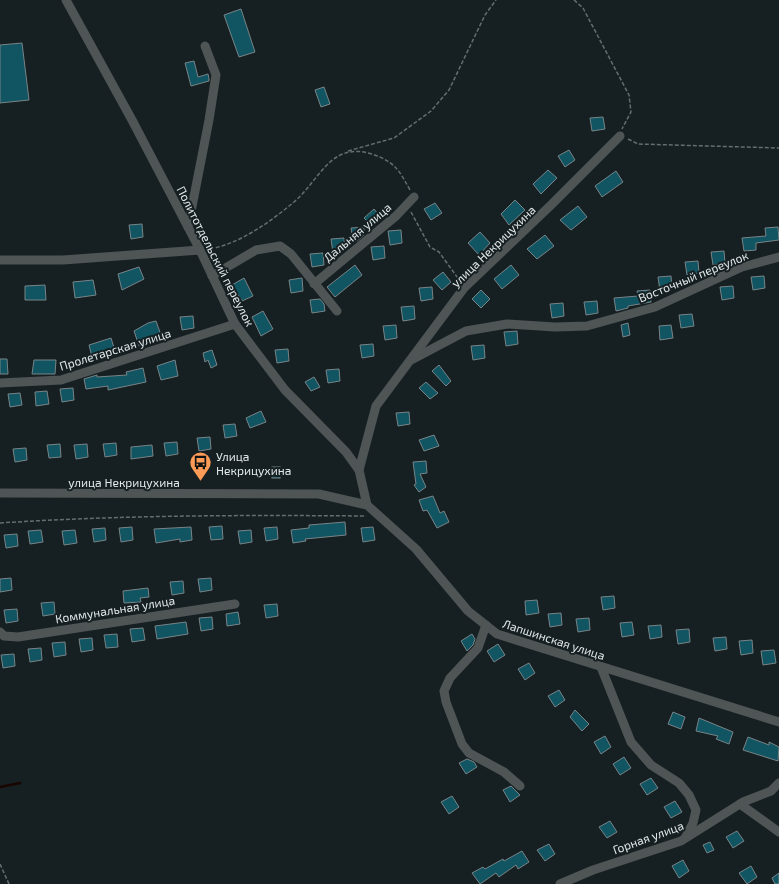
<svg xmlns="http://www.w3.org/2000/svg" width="779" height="884" font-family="'Exo 2',sans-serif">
	<rect width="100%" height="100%" fill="#162023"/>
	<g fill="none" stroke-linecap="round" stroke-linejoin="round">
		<polyline stroke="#190500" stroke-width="2.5" points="0,787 20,783"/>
	</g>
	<g fill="#115462" stroke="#788487">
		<polygon points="241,9 255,52 239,57 224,15"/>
		<polygon points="22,43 29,100 0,103 0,45"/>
		<polygon points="194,61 198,77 208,74 209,79 209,81 191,86 185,63"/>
		<polygon points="324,87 330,104 321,107 315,90"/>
		<polygon points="603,117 605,129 592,131 590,118"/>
		<polygon points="569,150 575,160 565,167 558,156"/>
		<polygon points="548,170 557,178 541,194 533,184"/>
		<polygon points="616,171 623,182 602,197 595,186"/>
		<polygon points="515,200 525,210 509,225 501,214"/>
		<polygon points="435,203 442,213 431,220 424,209"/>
		<polygon points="578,206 587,217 571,230 560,220"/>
		<polygon points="374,209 382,219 372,226 364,218"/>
		<polygon points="142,224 143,237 131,239 129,225"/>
		<polygon points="364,227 364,235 357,241 353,241 351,228"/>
		<polygon points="778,227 779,240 756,243 756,250 744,251 742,238 766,236 765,228"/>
		<polygon points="401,230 402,243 390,245 388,231"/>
		<polygon points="480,232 490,243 479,255 468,243"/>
		<polygon points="545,235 554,246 537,259 527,249"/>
		<polygon points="344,238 345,250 333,253 331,239"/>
		<polygon points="384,246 385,258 373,260 371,247"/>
		<polygon points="724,251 725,263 713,265 711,252"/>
		<polygon points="323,253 324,265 312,267 310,254"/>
		<polygon points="698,261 699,273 687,275 685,262"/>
		<polygon points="355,265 362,275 335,297 327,287"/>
		<polygon points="511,265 519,275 502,289 494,279"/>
		<polygon points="139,267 144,279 122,290 118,274"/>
		<polygon points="443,272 451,282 442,290 433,280"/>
		<polygon points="671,276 672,289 660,291 658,277"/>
		<polygon points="764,276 765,288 753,290 751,277"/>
		<polygon points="244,278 253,296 242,301 232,285"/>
		<polygon points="302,278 303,291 291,293 289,280"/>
		<polygon points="93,280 96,295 75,298 73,282"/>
		<polygon points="45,285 46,300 25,300 25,286"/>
		<polygon points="733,286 734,298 722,300 720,287"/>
		<polygon points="432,287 433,299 421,301 419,288"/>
		<polygon points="481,290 490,299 481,308 472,299"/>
		<polygon points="650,290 651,302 628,306 628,308 616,311 614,298 638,296 637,291"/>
		<polygon points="320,299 324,304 325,311 312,313 310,300"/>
		<polygon points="597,301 598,313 586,315 584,302"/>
		<polygon points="563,303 564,316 552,318 550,304"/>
		<polygon points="414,306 415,319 403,321 401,307"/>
		<polygon points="263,311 273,329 261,336 252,317"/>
		<polygon points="692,314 694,326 681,328 679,315"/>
		<polygon points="193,316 194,328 182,330 180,317"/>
		<polygon points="156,321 162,338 139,346 134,331 148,323"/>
		<polygon points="628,323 630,335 623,337 621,325"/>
		<polygon points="396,325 397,338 385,340 383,326"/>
		<polygon points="671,325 673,338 660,340 659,326"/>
		<polygon points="517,331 518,344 506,346 504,332"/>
		<polygon points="111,338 115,351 93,361 89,345"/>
		<polygon points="373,344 374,356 362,358 360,345"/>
		<polygon points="484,345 485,358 473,360 471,346"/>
		<polygon points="288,349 289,361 277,363 275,350"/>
		<polygon points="212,350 217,365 211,368 208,360 205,362 203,353"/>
		<polygon points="0,359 7,359 8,374 0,374"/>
		<polygon points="34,360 56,360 55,374 32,374"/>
		<polygon points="175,360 178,376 161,380 157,366"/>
		<polygon points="439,365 451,381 446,386 432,371"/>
		<polygon points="143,368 146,382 108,390 108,386 86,389 84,379 97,375 97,377 127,375 126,372"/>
		<polygon points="339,369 340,381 328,383 326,370"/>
		<polygon points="314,377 320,387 311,391 305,382"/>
		<polygon points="426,382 438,393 430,399 419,388"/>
		<polygon points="73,388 74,400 62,402 60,389"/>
		<polygon points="47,391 49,404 36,406 35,392"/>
		<polygon points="20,393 22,405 10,407 8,394"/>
		<polygon points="261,411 266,422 250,428 246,418"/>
		<polygon points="409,412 410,424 398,426 396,413"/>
		<polygon points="235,424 237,436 225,438 223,425"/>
		<polygon points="434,435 439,446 424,451 419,440"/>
		<polygon points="210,437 211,449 199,451 197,438"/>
		<polygon points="177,442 178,454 166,456 164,443"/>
		<polygon points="116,443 117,455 105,457 103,444"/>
		<polygon points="60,444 61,457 49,458 47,445"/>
		<polygon points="87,444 88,457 76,459 74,445"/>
		<polygon points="152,445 153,456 131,459 131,447"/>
		<polygon points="26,448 27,460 15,462 13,449"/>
		<polygon points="426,461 427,473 420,474 426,487 419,492 414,485 416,484 413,462"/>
		<rect x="272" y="467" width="8" height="11"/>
		<polygon points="433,496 440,513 444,511 449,522 437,528 427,510 423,511 419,500"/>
		<polygon points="345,522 346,535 305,539 306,541 293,543 291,530 309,528 309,525"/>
		<polygon points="222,526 223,539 211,540 209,527"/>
		<polygon points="132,527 133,540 121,542 119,528"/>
		<polygon points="191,527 192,540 180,542 180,539 156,543 154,529"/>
		<polygon points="277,527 278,539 266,541 264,528"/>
		<polygon points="373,527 375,540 363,542 361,528"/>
		<polygon points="105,528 106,540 94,542 92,529"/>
		<polygon points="41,530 43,542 30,544 28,531"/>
		<polygon points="75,530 77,543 64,545 62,531"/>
		<polygon points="251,530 252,542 240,544 238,531"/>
		<polygon points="17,534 18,546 6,548 4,535"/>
		<polygon points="11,578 12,590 0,592 0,579"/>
		<polygon points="211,578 212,590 200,592 198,579"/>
		<polygon points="183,581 184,593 172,595 170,582"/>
		<polygon points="148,588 149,597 140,598 141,602 124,603 123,591"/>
		<polygon points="614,596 615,608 603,610 601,597"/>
		<polygon points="537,600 539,613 526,615 525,601"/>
		<polygon points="54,602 55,614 43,616 41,603"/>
		<polygon points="277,604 278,616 266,618 264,605"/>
		<polygon points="17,609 18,621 6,623 4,610"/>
		<polygon points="238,612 240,624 227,626 226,614"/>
		<polygon points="561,613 562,625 550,627 548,614"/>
		<polygon points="212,617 213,629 201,631 199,618"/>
		<polygon points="589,618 590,630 578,632 576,619"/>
		<polygon points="186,622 188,634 157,639 155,626"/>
		<polygon points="632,622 634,635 622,637 620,623"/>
		<polygon points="661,625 662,637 650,639 648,626"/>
		<polygon points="143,628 145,640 132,642 130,629"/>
		<polygon points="689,629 690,642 678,644 676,630"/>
		<polygon points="117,634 118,647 106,648 104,635"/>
		<polygon points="472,634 475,639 473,645 467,651 461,641"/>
		<polygon points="726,637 727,649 715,651 713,638"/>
		<polygon points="92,638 93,650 81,652 79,639"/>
		<polygon points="752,640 753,653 741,655 739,641"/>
		<polygon points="65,642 66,655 54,657 52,643"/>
		<polygon points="498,644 505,655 494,662 487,651"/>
		<polygon points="41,648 42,660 30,662 28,649"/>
		<polygon points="774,650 776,663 763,665 761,651"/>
		<polygon points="14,654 15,666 3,668 1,655"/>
		<polygon points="529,663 535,673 525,680 518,669"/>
		<polygon points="559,690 565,700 555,707 548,696"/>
		<polygon points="575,710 589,724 582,731 570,717"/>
		<polygon points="673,712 685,717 681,729 668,724"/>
		<polygon points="699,718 733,732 729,744 716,739 718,736 696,731"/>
		<polygon points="605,736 611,747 601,754 594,742"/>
		<polygon points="748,737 769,745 769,742 779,747 778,761 743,750"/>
		<polygon points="624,757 631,768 620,775 613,764"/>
		<polygon points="467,759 474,762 477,767 466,774 459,763"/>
		<polygon points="651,778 658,788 647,795 640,784"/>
		<polygon points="511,786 520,795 510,802 503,790"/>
		<polygon points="452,796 459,807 449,814 441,802"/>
		<polygon points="675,801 682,812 671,818 664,807"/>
		<polygon points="610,821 617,832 607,838 599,827"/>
		<polygon points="737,831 744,841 733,848 726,837"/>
		<polygon points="710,842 714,850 707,853 703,845"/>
		<polygon points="549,844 555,854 545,861 537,850"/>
		<polygon points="522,851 529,862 518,869 516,865 499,877 496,873 480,884 472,873 483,867 485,869 503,859 504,861"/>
		<polygon points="683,860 689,871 679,878 672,866"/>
		<polygon points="751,866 757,877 747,884 739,873"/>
		<polygon points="779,873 779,884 775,884 772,878"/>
	</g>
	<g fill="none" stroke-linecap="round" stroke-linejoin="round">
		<g stroke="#646d6f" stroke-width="1.5" stroke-dasharray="4 2" stroke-linecap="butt">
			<polyline points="574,0 583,8 629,95 631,112 622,129"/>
			<polyline points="628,139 638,144 779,148"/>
			<polyline points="348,151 394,138 431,111 449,90 485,15 496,0"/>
			<polyline points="411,212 430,247 439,252 460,281"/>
			<path d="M210,249c31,-6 60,-27 84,-47 26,-22 36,-61 78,-48 23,8 27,16 38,36"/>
			<path d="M0,523c122,-8 244,-8 366,-7"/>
			<polyline points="0,864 9,884"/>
		</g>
		<g stroke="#4f5455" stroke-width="9">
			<polyline points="66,0 132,120 200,250 235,324 285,390 346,452 359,470 367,505"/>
			<polyline points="188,227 209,120 216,75 205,46"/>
			<polyline points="0,260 63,260 200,250"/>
			<polyline points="212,276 256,250 280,246 291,254 337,311"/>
			<polyline points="314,284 396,216 414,197"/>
			<polyline points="413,359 466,331 507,324 555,327 587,326 655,307 742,267 779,257"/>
			<polyline points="0,383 61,380 235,324"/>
			<polyline points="359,470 376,406 464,288 551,205 620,136"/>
			<polyline points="0,493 319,494 367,505 416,549 468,611 497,634 779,722"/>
			<polyline points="486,625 478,648 450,678 444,691 446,702 462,744 469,753 504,772 520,786"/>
			<polyline points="0,632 4,636 18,637 235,604"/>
			<polyline points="601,667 631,742 651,765 679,783 689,795 696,810 693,823 685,838"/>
			<polyline points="740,804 779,832"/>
			<polyline points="560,884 593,870 681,841 743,802 771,791 779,783"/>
		</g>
	</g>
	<defs>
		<symbol id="bus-pin" viewBox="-11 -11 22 30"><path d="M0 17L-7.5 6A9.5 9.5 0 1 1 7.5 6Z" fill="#fe9c57" stroke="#162023"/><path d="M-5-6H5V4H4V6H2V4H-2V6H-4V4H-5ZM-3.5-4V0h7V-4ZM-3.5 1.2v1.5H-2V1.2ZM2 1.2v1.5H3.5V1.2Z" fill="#111"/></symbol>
	</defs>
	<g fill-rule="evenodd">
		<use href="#bus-pin" x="188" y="450" width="25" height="34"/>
	</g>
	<g text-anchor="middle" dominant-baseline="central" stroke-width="4" stroke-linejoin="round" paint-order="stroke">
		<g font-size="12" fill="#e1e8e9" stroke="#162023">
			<text transform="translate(357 232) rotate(-40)">Дальняя улица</text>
			<text transform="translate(493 246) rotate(-44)">улица Некрицухина</text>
			<text transform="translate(216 256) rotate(63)">Политотдельский переулок</text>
			<text transform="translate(693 276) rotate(-22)">Восточный переулок</text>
			<text transform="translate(115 349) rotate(-17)">Пролетарская улица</text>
			<text x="124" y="482">улица Некрицухина</text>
			<text transform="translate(115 609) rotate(-9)">Коммунальная улица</text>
			<text transform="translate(554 639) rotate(18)">Лапшинская улица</text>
			<text transform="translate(648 837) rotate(-20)">Горная улица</text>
		</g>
		<g font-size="12" fill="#e1e8e9" stroke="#162023" text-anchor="start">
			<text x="216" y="456">Улица<tspan x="216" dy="14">Некрицухина</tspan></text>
		</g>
	</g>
</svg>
